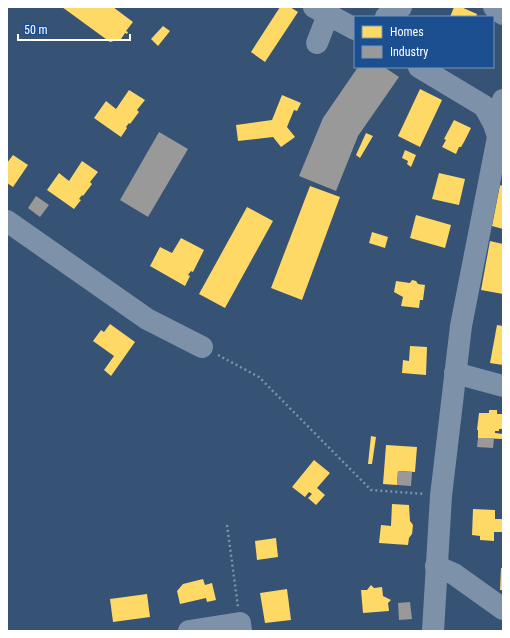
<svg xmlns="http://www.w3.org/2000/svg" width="510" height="638" font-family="'Roboto Condensed',sans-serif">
	<rect width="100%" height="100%" fill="#365274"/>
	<g fill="#ffd966">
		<polygon points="62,7 113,7 133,22 126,31 128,32 127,34 125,33 121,39 110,42"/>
		<polygon points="280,7 290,7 298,12 265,62 251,52"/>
		<polygon points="454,7 461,7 477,14 476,17 450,17"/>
		<polygon points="163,26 170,31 158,46 151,39"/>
		<polygon points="420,89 442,100 420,147 398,136"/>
		<polygon points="129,90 145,100 137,110 139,112 130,124 129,123 126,127 127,128 121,137 94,118 106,101 116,109"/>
		<polygon points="282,95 301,103 297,111 294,110 287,127 295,137 281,147 273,137 238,141 236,125 272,120"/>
		<polygon points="454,120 471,128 464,142 461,147 459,147 456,154 442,147 446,140 444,139"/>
		<polygon points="366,133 373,136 360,158 356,155"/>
		<polygon points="405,150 416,155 411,167 407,164 408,161 402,158"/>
		<polygon points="13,155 28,165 13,187 7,183 7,163"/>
		<polygon points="82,161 98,172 90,182 92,184 83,196 82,195 79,199 81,200 74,209 47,190 59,173 69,181"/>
		<polygon points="439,173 465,179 459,205 432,199"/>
		<polygon points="500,185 503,186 503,229 492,226"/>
		<polygon points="310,186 340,197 302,300 271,288"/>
		<polygon points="247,207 273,221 225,308 199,294"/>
		<polygon points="416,215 451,225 445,248 410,238"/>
		<polygon points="372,232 388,237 385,248 369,243"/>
		<polygon points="181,238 204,250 193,272 191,271 188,275 190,276 185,286 150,266 160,247 172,253"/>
		<polygon points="490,241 503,244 503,294 481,290"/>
		<polygon points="412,280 416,281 418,284 425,285 423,300 420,300 419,308 401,306 403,297 394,292 396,281 410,283"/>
		<polygon points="110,324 135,342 111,376 104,370 114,356 93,341 101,330 104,332"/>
		<polygon points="497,325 503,326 503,365 490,363"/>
		<polygon points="410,346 427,347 426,375 402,373 403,360 409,361"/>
		<polygon points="489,410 497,410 497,414 503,414 503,429 499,429 499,431 495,431 495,433 503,434 503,439 478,438 478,430 477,430 479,413 489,413"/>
		<polygon points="371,436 376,437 372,464 368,464"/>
		<polygon points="386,445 417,447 415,472 398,471 397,485 383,484"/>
		<polygon points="314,460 330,473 317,488 325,495 316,505 308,498 312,494 309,492 305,497 292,487"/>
		<polygon points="392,504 409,505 410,521 413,525 412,534 409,538 408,545 379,543 381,525 391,526"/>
		<polygon points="473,509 495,510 495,519 503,519 503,532 494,532 494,541 480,540 480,536 472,535"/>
		<polygon points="276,538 278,557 257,560 255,541"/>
		<polygon points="501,568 503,568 503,590 500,590"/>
		<polygon points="203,579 205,585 212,583 216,600 207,602 206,598 180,604 177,591 183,584"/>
		<polygon points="371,585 374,588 382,587 383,596 391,600 388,603 389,611 363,613 361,590 367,590"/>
		<polygon points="287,589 291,620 265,623 260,593"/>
		<polygon points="147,594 150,617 113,622 110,599"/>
	</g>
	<g fill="#999">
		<polygon points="358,67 384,67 399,77 358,136 336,191 299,176 323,118"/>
		<polygon points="159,132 188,149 148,217 120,200"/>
		<polygon points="36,196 49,205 40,217 28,208"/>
		<polygon points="478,438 494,438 493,448 477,447"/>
		<polygon points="398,471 412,472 411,486 397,485"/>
		<polygon points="410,602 412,619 399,620 398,603"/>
	</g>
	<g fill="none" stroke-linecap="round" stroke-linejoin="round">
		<g stroke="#7d92a8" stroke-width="2.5" stroke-dasharray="2 3" stroke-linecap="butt">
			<polyline points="218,355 259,377 371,490 424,494"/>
			<polyline points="227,525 238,607"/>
		</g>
		<g stroke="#7d92a8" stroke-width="22">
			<polyline points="314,7 355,29"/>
			<polyline points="494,7 503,14"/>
			<polyline points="386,17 401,7"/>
			<polyline points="317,43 328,15"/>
			<polyline points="419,67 484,106 494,124 498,137 461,326 441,496 433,631"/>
			<polyline points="494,124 503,100"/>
			<polyline points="7,221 147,319 202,347"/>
			<polyline points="455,373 503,386"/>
			<polyline points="436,566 454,574 503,609"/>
			<polyline points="189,631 240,623 241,631"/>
		</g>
	</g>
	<rect width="510" height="638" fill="none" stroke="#ffffff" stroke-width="16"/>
	<rect x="354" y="16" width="140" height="52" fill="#1b4f8f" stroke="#7695bc"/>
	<rect x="362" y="26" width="20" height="12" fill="#ffd966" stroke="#7695bc"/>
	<text x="390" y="36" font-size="12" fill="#ffffff">Homes</text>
	<rect x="362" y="46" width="20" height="12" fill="#999999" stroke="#7695bc"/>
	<text x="390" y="56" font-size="12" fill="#ffffff">Industry</text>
	<path d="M18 34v6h112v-6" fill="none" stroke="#ffffff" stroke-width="2"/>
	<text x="24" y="34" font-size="12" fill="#ffffff" stroke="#1b4f8f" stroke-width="3" paint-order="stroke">50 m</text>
</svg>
